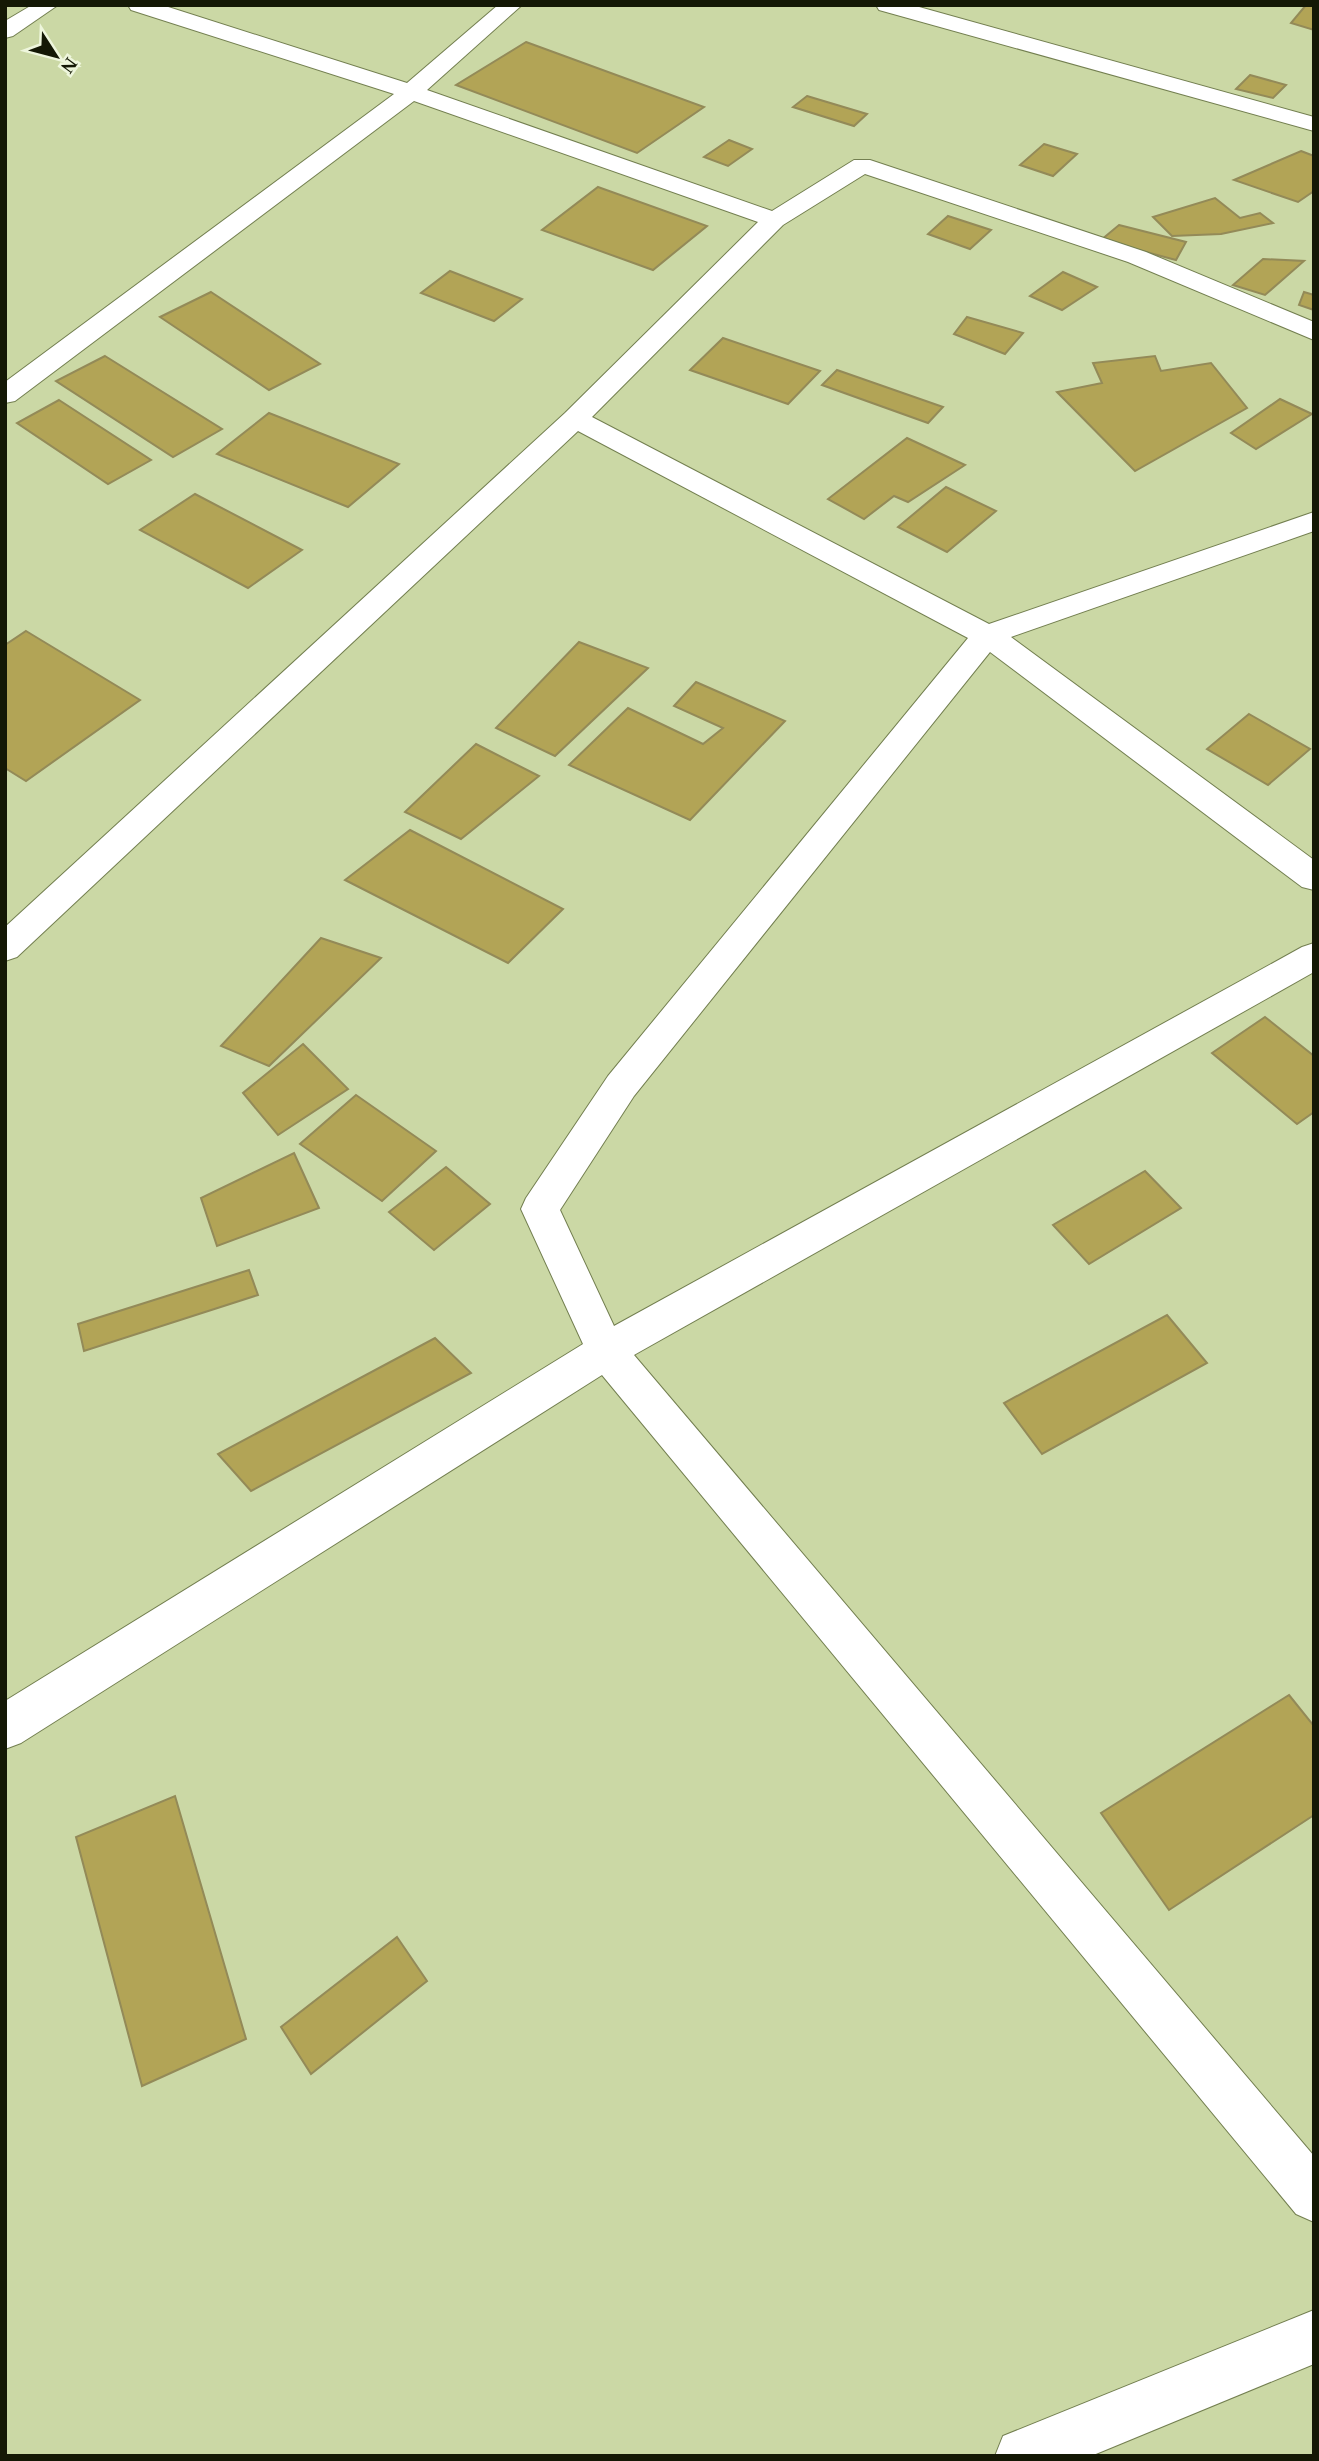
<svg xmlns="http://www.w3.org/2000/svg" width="1319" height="2461" font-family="Georgia,serif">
	<rect width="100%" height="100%" fill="#cbd8a5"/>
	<g fill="#b2a456" stroke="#938a58" stroke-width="2">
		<polygon points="1306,5 1314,5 1314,30 1291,23"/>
		<polygon points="526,42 704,107 637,153 456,85"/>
		<polygon points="1250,75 1286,85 1273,98 1236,89"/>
		<polygon points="807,96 867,114 854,126 793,107"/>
		<polygon points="729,140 752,149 728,166 704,157"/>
		<polygon points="1044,144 1077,154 1053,176 1020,165"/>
		<polygon points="1301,151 1314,156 1314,191 1298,202 1234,180"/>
		<polygon points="598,187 707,226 653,270 542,230"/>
		<polygon points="1215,198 1240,218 1260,213 1273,223 1221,234 1172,236 1153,217"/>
		<polygon points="948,216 991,230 970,249 928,234"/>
		<polygon points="1119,225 1186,242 1176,260 1101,240"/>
		<polygon points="1263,259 1304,261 1265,295 1233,285"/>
		<polygon points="450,271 522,299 494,321 421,293"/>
		<polygon points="1063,272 1097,287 1062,310 1030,296"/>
		<polygon points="211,292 320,364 269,390 160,317"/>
		<polygon points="1304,292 1314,295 1314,310 1299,305"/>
		<polygon points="967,317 1023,333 1005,354 954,334"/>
		<polygon points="723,338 820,371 788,404 690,370"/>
		<polygon points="105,356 222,429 173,457 56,381"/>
		<polygon points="1155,356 1161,371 1211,363 1247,408 1135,471 1057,392 1102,383 1093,363"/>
		<polygon points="837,370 943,407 928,423 822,385"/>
		<polygon points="1280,399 1312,414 1256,449 1231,433"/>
		<polygon points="59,400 151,460 108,484 17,423"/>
		<polygon points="269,413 399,464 348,507 217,454"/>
		<polygon points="907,438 965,465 908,502 894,496 864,519 828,499"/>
		<polygon points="946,487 996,511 947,552 898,527"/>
		<polygon points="195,494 302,550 248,588 140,530"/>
		<polygon points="26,631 140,700 26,781 5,768 5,645"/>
		<polygon points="579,642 648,668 555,756 496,728"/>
		<polygon points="696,682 785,721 690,820 569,765 628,708 703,744 723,728 674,706"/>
		<polygon points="1249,714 1310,749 1268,785 1207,749"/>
		<polygon points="476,744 539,776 461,839 405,812"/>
		<polygon points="410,830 563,909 508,963 345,880"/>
		<polygon points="321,938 381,958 269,1066 221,1046"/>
		<polygon points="1265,1017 1314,1056 1314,1112 1297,1124 1212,1053"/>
		<polygon points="303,1044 348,1089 278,1135 243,1093"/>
		<polygon points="356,1095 436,1151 382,1201 300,1144"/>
		<polygon points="294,1153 319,1208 217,1246 201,1198"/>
		<polygon points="446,1167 490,1204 434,1250 389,1212"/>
		<polygon points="1145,1171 1181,1208 1089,1264 1053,1225"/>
		<polygon points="249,1270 258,1295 84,1351 78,1324"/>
		<polygon points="1167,1315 1207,1363 1042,1454 1004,1403"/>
		<polygon points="435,1338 471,1373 251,1491 218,1454"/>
		<polygon points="1289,1695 1314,1726 1314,1815 1169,1910 1101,1813"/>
		<polygon points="175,1796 246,2039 142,2086 76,1837"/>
		<polygon points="397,1937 427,1981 311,2074 281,2027"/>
	</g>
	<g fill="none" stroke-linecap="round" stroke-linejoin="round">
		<defs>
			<g id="minor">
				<polygon points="32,5 58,5 13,36 5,38 5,21"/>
				<polygon points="128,5 162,5 407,83 498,5 522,5 427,90 772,211 854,160 870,160 1146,252 1314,322 1314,340 1128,262 865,174 783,225 592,417 989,624 1314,512 1314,531 1011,637 1314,860 1314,890 1302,887 990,652 634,1096 560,1210 614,1326 1302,947 1314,943 1314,972 634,1355 1314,2156 1314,2222 1296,2214 602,1375 21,1743 5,1749 5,1701 583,1344 521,1209 526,1198 608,1076 968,638 578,431 17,957 5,961 5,927 565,413 758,222 414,101 15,401 5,403 5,382 394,94 131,10"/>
				<polygon points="876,5 912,5 1314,117 1314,131 879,10"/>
				<polygon points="1314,2310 1314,2364 1091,2456 995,2456 1003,2436"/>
			</g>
		</defs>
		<use href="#minor" stroke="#737f50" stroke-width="2"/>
		<use href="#minor" fill="#fff" fill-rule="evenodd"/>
	</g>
	<rect width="1319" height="2461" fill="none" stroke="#141805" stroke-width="14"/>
	<g transform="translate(56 56) rotate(126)" stroke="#eef6dc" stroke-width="5" paint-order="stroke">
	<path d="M0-5L12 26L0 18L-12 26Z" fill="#141805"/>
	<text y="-10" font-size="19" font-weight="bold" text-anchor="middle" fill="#141805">N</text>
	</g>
</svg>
